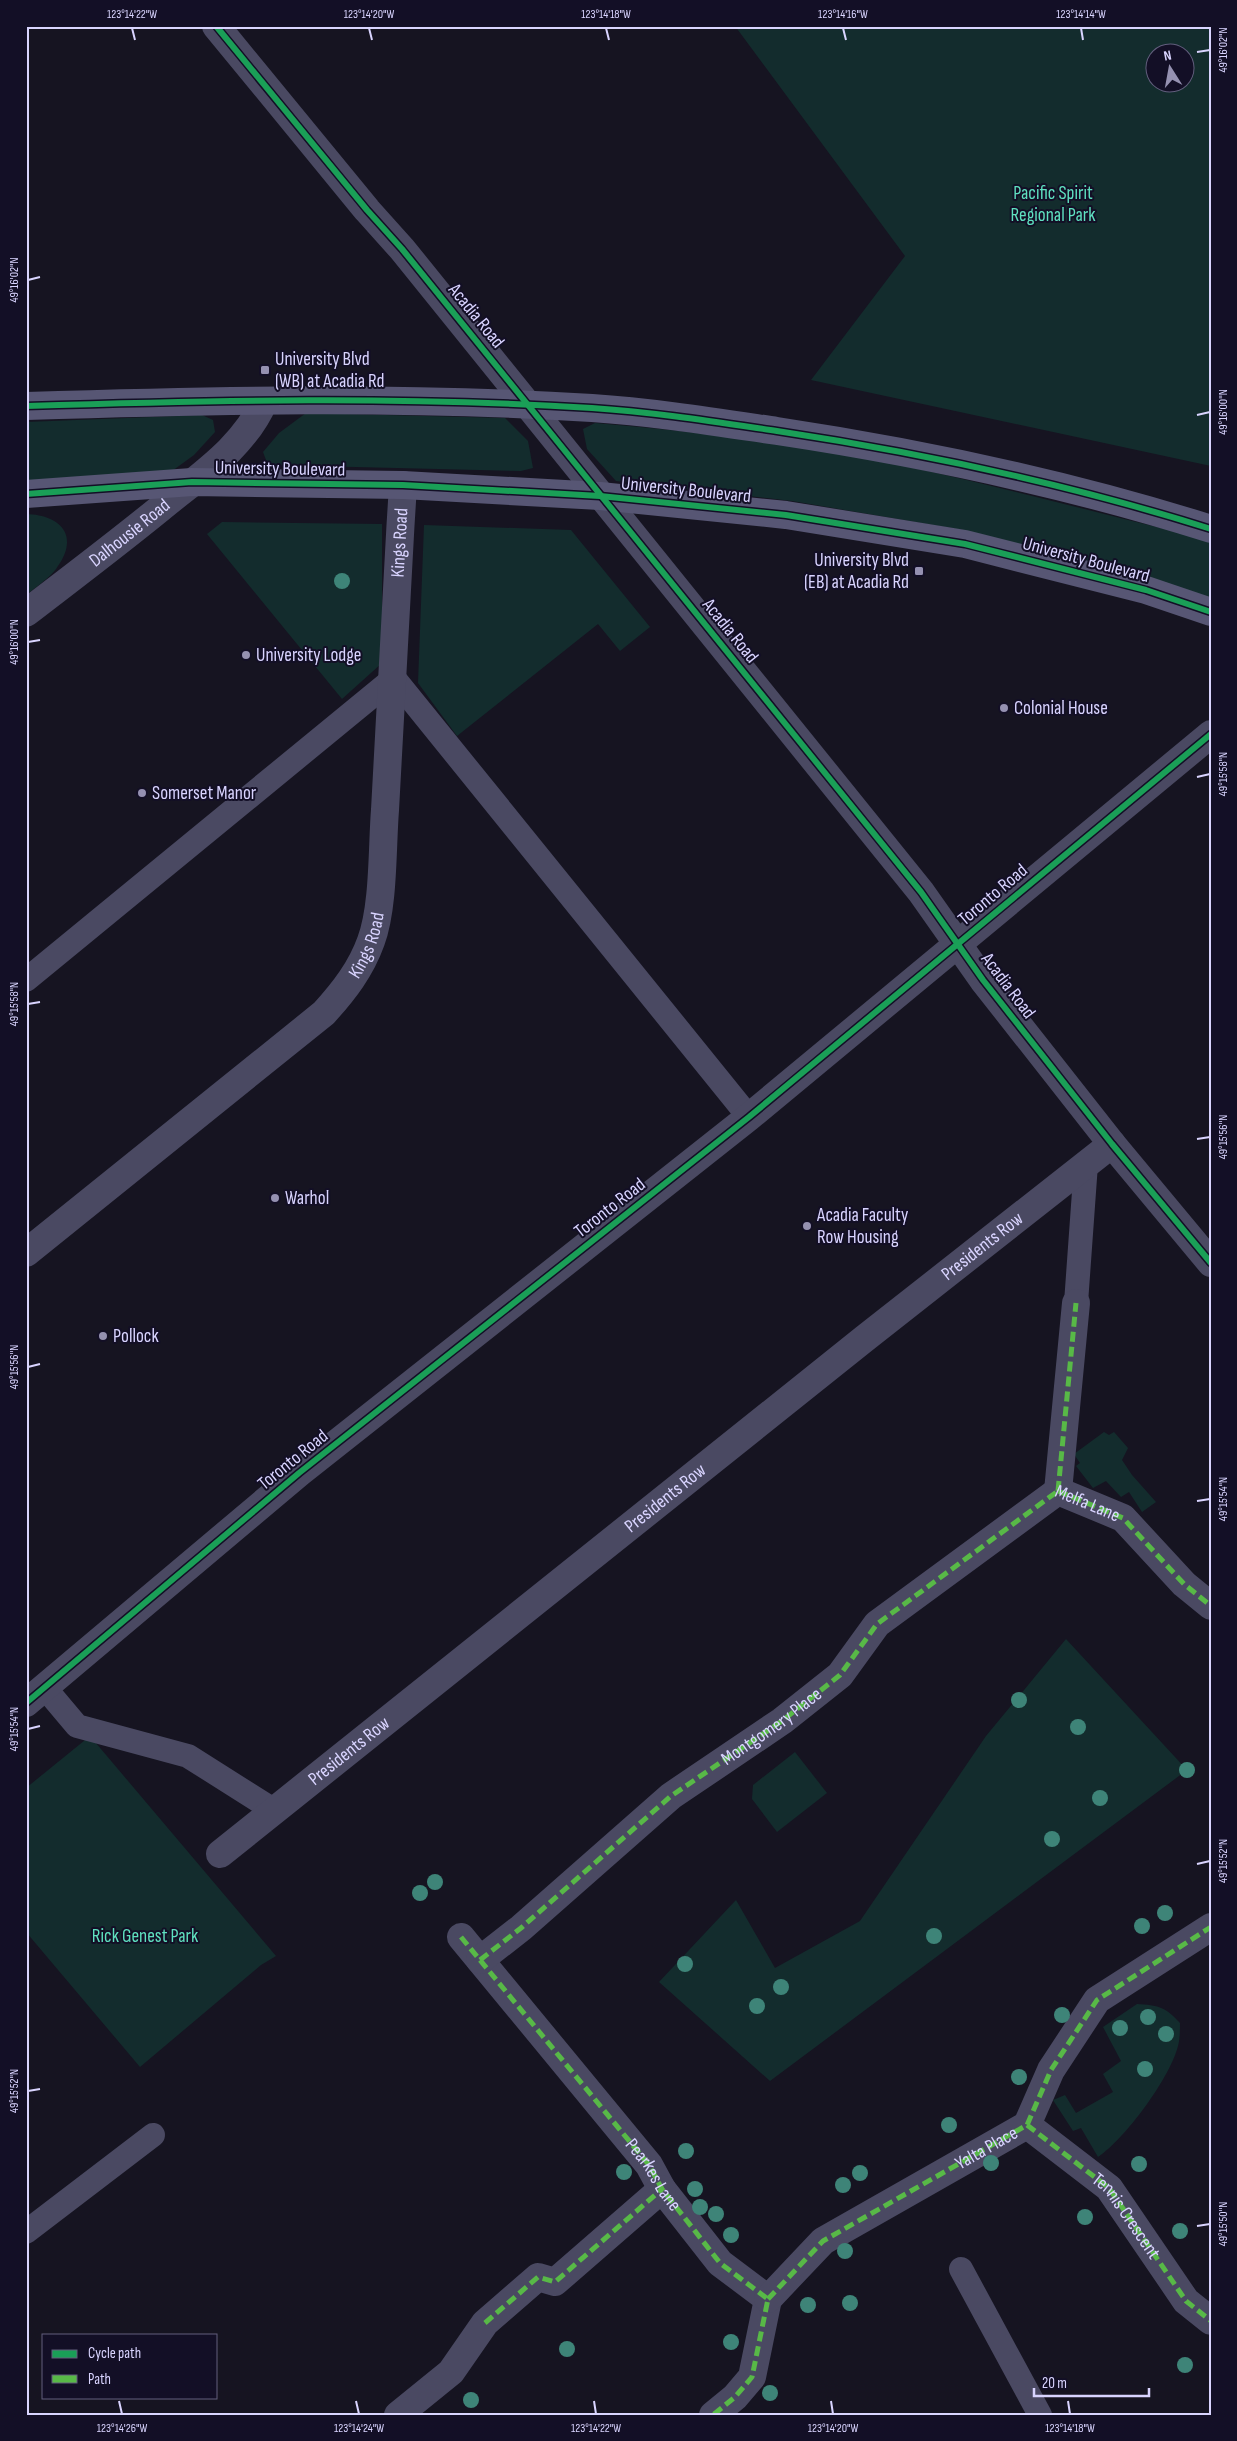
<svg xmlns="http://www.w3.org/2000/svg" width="1237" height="2441" font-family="'Sofia Sans Condensed',sans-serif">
	<rect width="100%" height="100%" fill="#161421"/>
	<g fill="#132c2d" fill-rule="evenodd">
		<path d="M735,26h476v440l-400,-86 94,-124zM1154,52h30v30h-30z"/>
		<polygon points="306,413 505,418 528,441 533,468 521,471 272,465 266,460 263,452 279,433"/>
		<polygon points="202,415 213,420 215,432 194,455 172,471 26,482 26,422"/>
		<path d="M595,423c112,9 223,24 333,48 85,19 169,42 254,62l29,10v56l-87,-29 -162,-40 -170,-29 -176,-20 -29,-32 -4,-20z"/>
		<path d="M26,514c37,1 54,24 30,55 -8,10 -20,18 -30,26z"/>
		<polygon points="222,522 382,524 382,663 342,699 207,534"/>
		<polygon points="424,525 571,530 650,627 620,651 598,624 457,736 418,683"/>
		<polygon points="1104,1432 1109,1435 1114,1432 1128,1448 1122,1460 1132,1475 1156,1502 1142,1512 1129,1492 1121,1497 1106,1481 1093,1488 1076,1466 1080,1463 1074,1454"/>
		<polygon points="1066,1639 1187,1770 770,2081 659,1982 736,1900 775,1968 860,1921 986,1736"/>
		<polygon points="90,1736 276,1956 261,1965 140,2067 26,1932 26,1788"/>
		<polygon points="795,1752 827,1793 777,1832 752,1799 753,1785"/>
		<path d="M1137,2004c21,1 29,3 43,19 0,7 0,16 -2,23 -8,32 -53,93 -80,111l-17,-29 -8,3 -20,-31 12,-5 11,18 37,-21 -10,-18 18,-13 -18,-34z"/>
	</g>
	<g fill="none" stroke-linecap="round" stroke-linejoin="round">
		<g stroke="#4a4962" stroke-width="24">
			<polyline points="26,980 394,678 749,1117"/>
			<polyline points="1076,1303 1086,1164"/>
			<polyline points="45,1688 77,1726 188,1756 275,1811"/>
			<polyline points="26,2232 153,2135"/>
			<polyline points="961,2269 1040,2415"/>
		</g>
		<g stroke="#4a4962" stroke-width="28">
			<polyline points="216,26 367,210 402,249 921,892 983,980 1112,1144 1211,1263"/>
			<path id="s1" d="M26,613c48,-37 96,-73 142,-111 36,-29 78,-58 96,-101"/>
			<path id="s2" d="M26,1253l298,-240c20,-22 37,-44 47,-72 13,-35 11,-94 14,-131 7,-109 11,-217 18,-325"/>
			<polyline points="1058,1491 1123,1518 1184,1584 1211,1606"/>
			<polyline points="1058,1491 1076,1303"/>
			<polyline points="26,1703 299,1473 749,1117 1211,734"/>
			<path id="s3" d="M220,1854l644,-515 248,-195"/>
			<polyline points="461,1937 649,2165 662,2189 720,2263 768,2299 752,2377 735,2397 713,2415"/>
			<path id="s4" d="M480,1960l41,-32 150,-132 111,-75 58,-46 37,-51 181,-133"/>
			<polyline points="1027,2125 1109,2188 1186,2301 1211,2321"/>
			<polyline points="768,2299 823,2241 1027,2125 1051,2070 1097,2000 1211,1927"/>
			<polyline points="398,2415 451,2372 485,2323 538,2277 555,2282 662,2189"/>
		</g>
		<g stroke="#575674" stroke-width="28">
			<path d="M26,406c188,-6 378,-10 566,2 61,4 124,14 185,23 146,22 292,53 434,98"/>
			<polyline points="26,494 192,482 403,485 600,496 786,515 965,544 1146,590 1211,612"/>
		</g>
		<g stroke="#58b947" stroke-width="5" stroke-dasharray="10 5" stroke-linecap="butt">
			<path id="s5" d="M1058,1491l65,27 61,66 27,22"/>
			<polyline points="1058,1491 1076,1303"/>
			<path id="s6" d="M461,1937l188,228 13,24 58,74 48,36 -16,78 -17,20 -22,18"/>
			<polyline points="480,1960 521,1928 671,1796 782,1721 840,1675 877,1624 1058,1491"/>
			<path id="s7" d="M1027,2125l82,63 77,113 25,20"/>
			<path id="s8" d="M768,2299l55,-58 204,-116 24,-55 46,-70 114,-73"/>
			<polyline points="485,2323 538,2277 555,2282 662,2189"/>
		</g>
		<defs>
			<g id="cycleway">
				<polyline points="216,26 367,210 402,249 921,892 983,980 1112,1144 1211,1263"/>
				<path d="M26,406c188,-6 378,-10 566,2 61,4 124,14 185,23 146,22 292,53 434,98"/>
				<polyline points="26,494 192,482 403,485 600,496 786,515 965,544 1146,590 1211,612"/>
				<polyline points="26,1703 299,1473 749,1117 1211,734"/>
			</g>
		</defs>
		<use href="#cycleway" stroke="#130f26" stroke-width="9"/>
		<use href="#cycleway" stroke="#1a9f57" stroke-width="6"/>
	</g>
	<g fill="#3e8478">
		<circle cx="342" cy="581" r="8"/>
		<circle cx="1019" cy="1700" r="8"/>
		<circle cx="1078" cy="1727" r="8"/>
		<circle cx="1187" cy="1770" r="8"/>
		<circle cx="1100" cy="1798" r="8"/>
		<circle cx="1052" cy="1839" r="8"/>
		<circle cx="435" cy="1882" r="8"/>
		<circle cx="420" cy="1893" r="8"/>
		<circle cx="1165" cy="1913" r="8"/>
		<circle cx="1142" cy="1926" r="8"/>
		<circle cx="934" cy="1936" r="8"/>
		<circle cx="685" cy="1964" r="8"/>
		<circle cx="781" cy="1987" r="8"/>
		<circle cx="757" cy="2006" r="8"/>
		<circle cx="1062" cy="2015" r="8"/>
		<circle cx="1148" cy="2017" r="8"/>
		<circle cx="1120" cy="2028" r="8"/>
		<circle cx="1166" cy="2034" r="8"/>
		<circle cx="1145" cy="2069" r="8"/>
		<circle cx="1019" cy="2077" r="8"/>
		<circle cx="949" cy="2125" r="8"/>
		<circle cx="686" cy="2151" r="8"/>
		<circle cx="991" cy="2163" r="8"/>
		<circle cx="1139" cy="2164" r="8"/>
		<circle cx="624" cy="2172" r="8"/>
		<circle cx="860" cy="2173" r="8"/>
		<circle cx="843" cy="2185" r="8"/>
		<circle cx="695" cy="2189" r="8"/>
		<circle cx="700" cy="2207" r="8"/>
		<circle cx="716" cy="2214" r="8"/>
		<circle cx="1085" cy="2217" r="8"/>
		<circle cx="1180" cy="2231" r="8"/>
		<circle cx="731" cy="2235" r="8"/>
		<circle cx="845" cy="2251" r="8"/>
		<circle cx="850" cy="2303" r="8"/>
		<circle cx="808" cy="2305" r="8"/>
		<circle cx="731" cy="2342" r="8"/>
		<circle cx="567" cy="2349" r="8"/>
		<circle cx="1185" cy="2365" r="8"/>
		<circle cx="770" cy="2393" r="8"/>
		<circle cx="471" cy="2400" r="8"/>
	</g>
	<path fill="none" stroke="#d9d4ff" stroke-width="2" d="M132,28l3,12M369,28l3,12M606,28l3,12M843,28l3,12M1081,28l2,12M1197,52l13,-2M28,280l12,-3M1197,415l13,-3M28,642l12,-2M1197,777l13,-3M28,1004l12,-2M1197,1139l13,-2M28,1367l12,-3M1197,1501l13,-2M28,1729l12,-3M1197,1864l13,-3M28,2091l12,-2M1197,2226l13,-2M119,2401l3,13M356,2401l3,13M594,2401l2,13M831,2401l2,13M1068,2401l2,13"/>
	<g fill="#9591b1" stroke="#130f26" stroke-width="2">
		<rect x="260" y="365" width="10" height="10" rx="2.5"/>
		<rect x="914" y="566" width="10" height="10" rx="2.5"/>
		<circle cx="246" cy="655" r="5"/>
		<circle cx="1004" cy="708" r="5"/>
		<circle cx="142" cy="793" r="5"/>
		<circle cx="275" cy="1198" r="5"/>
		<circle cx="807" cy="1226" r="5"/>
		<circle cx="103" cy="1336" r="5"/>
	</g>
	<g text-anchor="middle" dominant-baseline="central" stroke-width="4" stroke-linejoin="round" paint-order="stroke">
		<g font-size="19" fill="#5fe0c0" stroke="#130f26">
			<text x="1053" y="193">Pacific Spirit<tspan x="1053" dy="22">Regional Park</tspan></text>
			<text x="145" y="1936">Rick Genest Park</text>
		</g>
		<g font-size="19" fill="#d9d4ff" stroke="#130f26">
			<text transform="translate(476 316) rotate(51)">Acadia Road</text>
			<text transform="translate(280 469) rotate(1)">University Boulevard</text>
			<text transform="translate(686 490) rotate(6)">University Boulevard</text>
			<text stroke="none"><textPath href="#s1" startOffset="131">Dalhousie Road</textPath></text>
			<text stroke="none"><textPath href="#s2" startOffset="869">Kings Road</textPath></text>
			<text transform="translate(1086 560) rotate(15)">University Boulevard</text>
			<text transform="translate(730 631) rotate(51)">Acadia Road</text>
			<text transform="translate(993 895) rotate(-40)">Toronto Road</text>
			<text stroke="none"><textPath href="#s2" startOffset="464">Kings Road</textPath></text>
			<text transform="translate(1008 986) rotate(53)">Acadia Road</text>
			<text transform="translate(610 1208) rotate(-38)">Toronto Road</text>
			<text stroke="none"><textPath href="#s3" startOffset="975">Presidents Row</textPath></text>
			<text transform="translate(293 1460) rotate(-39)">Toronto Road</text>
			<text stroke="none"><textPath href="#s3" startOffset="570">Presidents Row</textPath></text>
			<text stroke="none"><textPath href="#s5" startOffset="32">Melfa Lane</textPath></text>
			<text stroke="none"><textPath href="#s4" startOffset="374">Montgomery Place</textPath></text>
			<text stroke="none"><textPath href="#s3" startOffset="165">Presidents Row</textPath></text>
			<text stroke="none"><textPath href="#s8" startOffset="268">Yalta Place</textPath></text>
			<text stroke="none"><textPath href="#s6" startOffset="306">Pearkes Lane</textPath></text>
			<text stroke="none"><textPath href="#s7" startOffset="136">Tennis Crescent</textPath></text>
		</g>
		<g font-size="19" fill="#d9d4ff" stroke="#130f26" text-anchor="start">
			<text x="275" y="359">University Blvd<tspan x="275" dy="22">(WB) at Acadia Rd</tspan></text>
			<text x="909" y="560" text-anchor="end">University Blvd<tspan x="909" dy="22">(EB) at Acadia Rd</tspan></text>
			<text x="256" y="655">University Lodge</text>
			<text x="1014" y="708">Colonial House</text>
			<text x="152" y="793">Somerset Manor</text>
			<text x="285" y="1198">Warhol</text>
			<text x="817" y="1215">Acadia Faculty<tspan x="817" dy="22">Row Housing</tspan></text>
			<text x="113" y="1336">Pollock</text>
		</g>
	</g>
	<rect width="1237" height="2441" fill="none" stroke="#130f26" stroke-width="55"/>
	<rect x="42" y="2334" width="175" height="65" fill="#130f26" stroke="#625e7d"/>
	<rect x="52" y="2350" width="25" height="8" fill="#1a9f57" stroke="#625e7d"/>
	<text x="88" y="2358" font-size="15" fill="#d9d4ff">Cycle path</text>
	<rect x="52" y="2375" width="25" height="8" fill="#58b947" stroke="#625e7d"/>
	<text x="88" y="2384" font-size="15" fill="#d9d4ff">Path</text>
	<g transform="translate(1170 68) rotate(349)"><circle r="24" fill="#130f26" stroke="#625e7d"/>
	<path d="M0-4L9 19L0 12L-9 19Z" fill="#9591b1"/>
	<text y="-8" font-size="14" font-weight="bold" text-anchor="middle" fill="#d9d4ff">N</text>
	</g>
	<path d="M1034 2388v8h115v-8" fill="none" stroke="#d9d4ff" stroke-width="2.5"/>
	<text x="1042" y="2388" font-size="15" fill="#d9d4ff" stroke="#130f26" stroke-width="4" paint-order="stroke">20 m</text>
	<rect x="28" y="28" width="1182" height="2386" fill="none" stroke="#d9d4ff" stroke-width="2"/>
	<g font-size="12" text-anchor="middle" fill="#d9d4ff">
		<text x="132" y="18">123°14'22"W</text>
		<text x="369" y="18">123°14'20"W</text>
		<text x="606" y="18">123°14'18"W</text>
		<text x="843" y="18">123°14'16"W</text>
		<text x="1081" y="18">123°14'14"W</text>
		<text transform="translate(1223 50) rotate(-90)" y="4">49°16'02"N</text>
		<text transform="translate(14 280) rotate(-90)" y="4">49°16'02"N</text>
		<text transform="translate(1223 412) rotate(-90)" y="4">49°16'00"N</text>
		<text transform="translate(14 642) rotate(-90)" y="4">49°16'00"N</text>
		<text transform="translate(1223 774) rotate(-90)" y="4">49°15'58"N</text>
		<text transform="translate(14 1004) rotate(-90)" y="4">49°15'58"N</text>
		<text transform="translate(1223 1137) rotate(-90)" y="4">49°15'56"N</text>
		<text transform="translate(14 1367) rotate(-90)" y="4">49°15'56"N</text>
		<text transform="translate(1223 1499) rotate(-90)" y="4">49°15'54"N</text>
		<text transform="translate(14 1729) rotate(-90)" y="4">49°15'54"N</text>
		<text transform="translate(1223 1861) rotate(-90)" y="4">49°15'52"N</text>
		<text transform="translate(14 2091) rotate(-90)" y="4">49°15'52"N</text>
		<text transform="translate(1223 2224) rotate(-90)" y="4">49°15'50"N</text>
		<text x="122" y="2432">123°14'26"W</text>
		<text x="359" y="2432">123°14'24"W</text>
		<text x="596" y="2432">123°14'22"W</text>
		<text x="833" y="2432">123°14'20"W</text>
		<text x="1070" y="2432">123°14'18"W</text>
	</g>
</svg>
